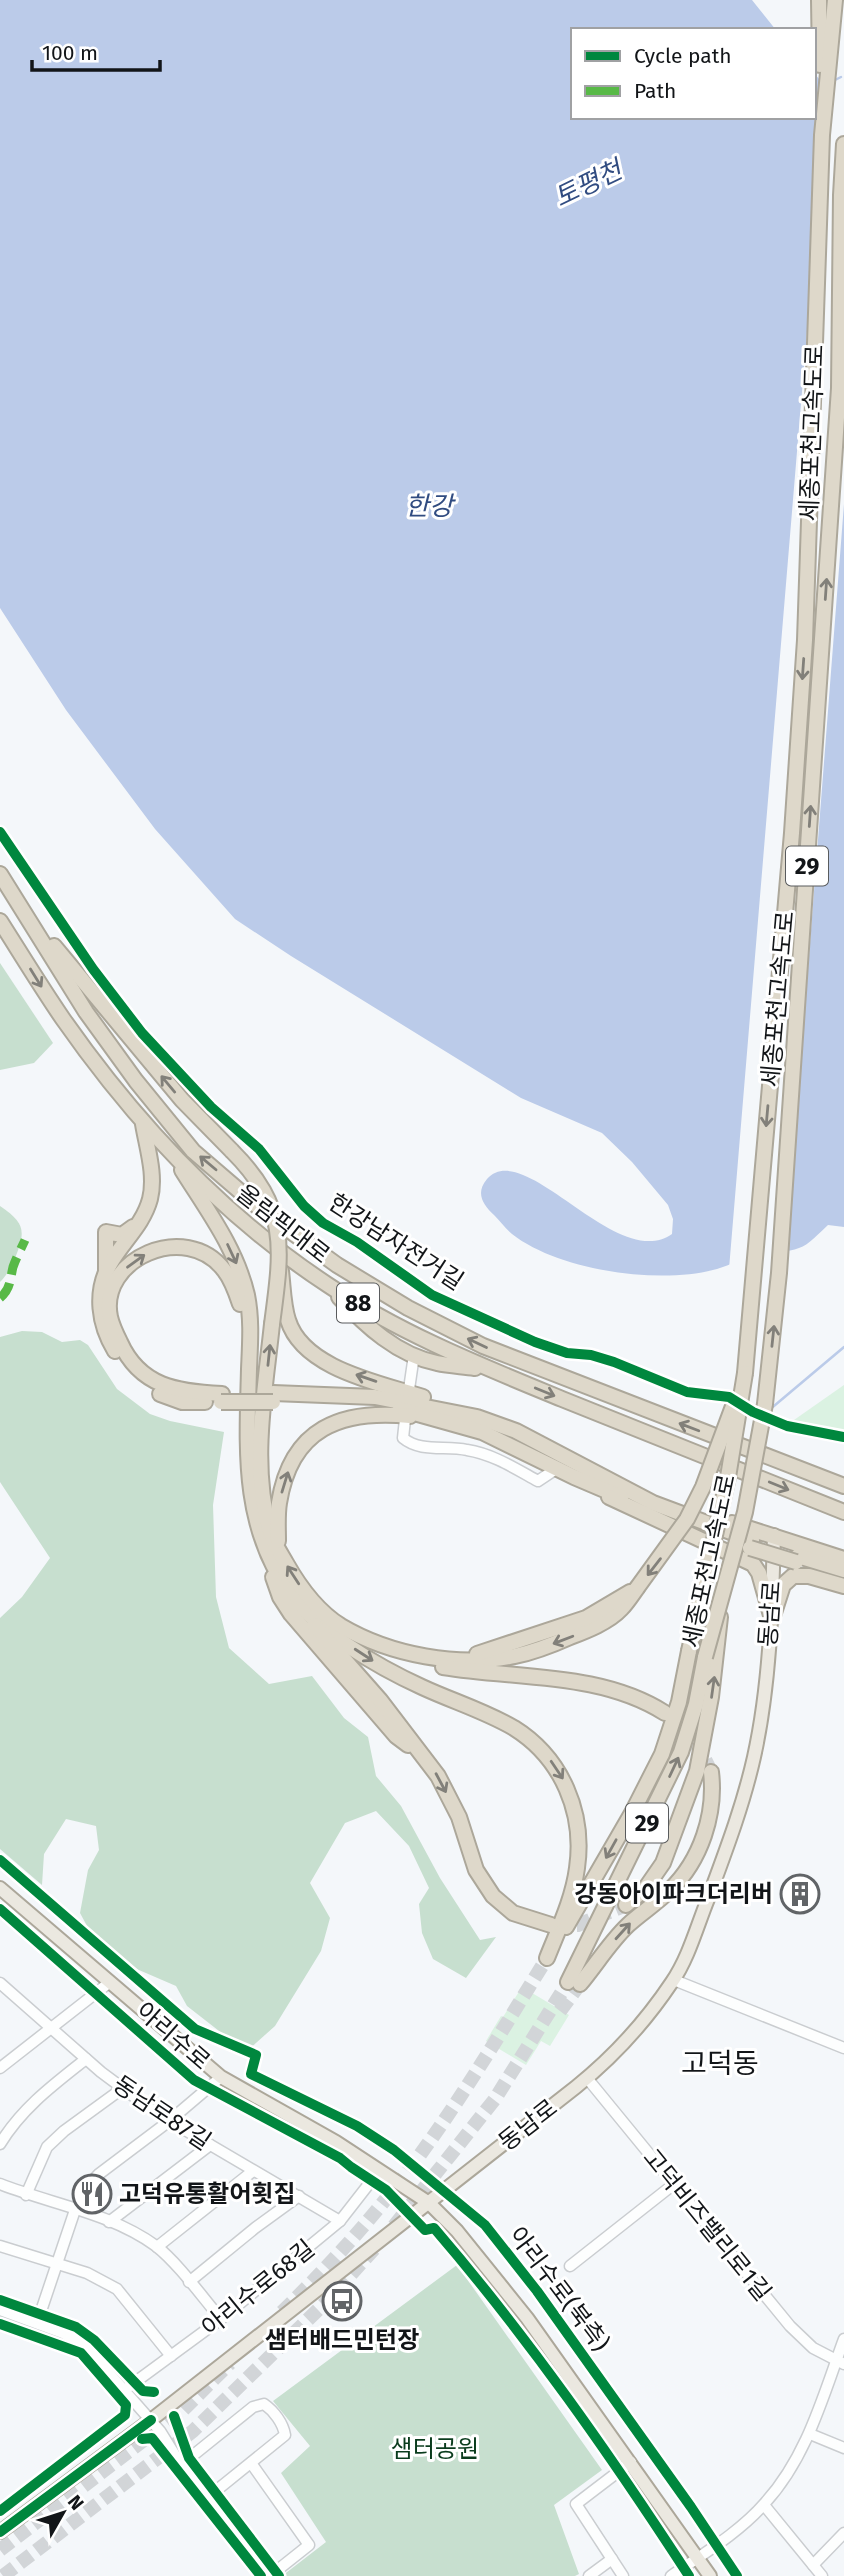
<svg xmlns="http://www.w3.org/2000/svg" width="844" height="2576" font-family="'Fira Sans','Noto Sans KR',sans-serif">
	<rect width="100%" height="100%" fill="#f4f7fa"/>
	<g fill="#dbf2e2">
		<polygon points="844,1385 844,1436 794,1420"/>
		<polygon points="522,1987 569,2015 550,2046 541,2041 526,2065 486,2041 501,2016 503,2017"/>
	</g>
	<g fill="#c7dfcf">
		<polygon points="0,963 53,1043 34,1063 0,1070"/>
		<path d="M0,1206c25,17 26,25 15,52 -4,9 -8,17 -15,24z"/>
		<polygon points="22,1331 42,1332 62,1342 80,1340 88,1345 117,1389 150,1414 170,1421 224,1432 213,1505 216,1597 229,1648 269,1684 312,1676 344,1718 368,1737 376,1776 401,1806 440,1878 480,1940 496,1937 466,1978 433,1959 422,1933 419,1904 429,1888 409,1846 376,1811 345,1823 310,1883 330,1918 321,1951 275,2026 246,2052 187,2006 176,1986 132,1967 99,1948 80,1913 88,1870 99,1850 96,1826 66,1819 44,1854 42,1885 0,1849 0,1618 22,1597 50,1558 0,1482 0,1337"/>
		<polygon points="457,2265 602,2470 554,2505 579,2574 575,2576 282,2576 326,2542 281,2473 310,2446 273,2401"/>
	</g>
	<path fill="#bbcbe9" d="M0,0h752l24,30h-203v87h241v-44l30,35v1119l-16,-2c-8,7 -19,20 -29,23 -13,5 -29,3 -42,7 -14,3 -26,10 -40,14 -56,16 -158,2 -205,-35 -6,-5 -12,-13 -18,-19 -11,-10 -19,-22 -7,-36 38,-42 130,94 185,55l1,-15 -5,-14 -36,-43 -30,-29 -81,-35 -230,-142 -56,-37 -80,-90 -89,-119 -66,-102z"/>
	<polygon fill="#f4f7fa" points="824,79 844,103 844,504 786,1253 758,1258 729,1269 824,127"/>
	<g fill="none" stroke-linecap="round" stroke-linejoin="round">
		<g stroke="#bbcbe9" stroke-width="2.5">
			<polyline points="833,81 841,77"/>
			<polyline points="768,1411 844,1347"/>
		</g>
		<g stroke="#d2d5d8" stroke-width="14" stroke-dasharray="14 7" stroke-linecap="butt">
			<path d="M665,1713c22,16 35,34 46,59"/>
			<polyline points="556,1925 578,1925 626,1905"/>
			<polyline points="560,2011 580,1984"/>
			<polyline points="394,2226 495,2099 568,1982"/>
			<path d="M282,2312c41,-40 80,-82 115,-127 56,-71 102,-150 150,-227"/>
			<polyline points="0,2550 183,2410 230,2363"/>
			<polyline points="3,2576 193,2431 325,2303 374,2249"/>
		</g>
		<defs>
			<g id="minor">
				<polyline points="408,1396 414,1355"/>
				<path d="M406,1410l-3,28c18,15 43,7 64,12 26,4 49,19 71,31l18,-12"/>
				<polyline points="674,1980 844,2048"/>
				<polyline points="0,1983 101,2072 156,2113 340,2221"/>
				<polyline points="0,2068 110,1982"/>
				<polyline points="587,2078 790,2326 813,2348 844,2364"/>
				<path d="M0,2144c22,-36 53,-59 86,-85"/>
				<path d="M0,2184c51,20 111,29 156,62 22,17 47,52 65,73"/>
				<polyline points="26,2195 47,2147 64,2131 123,2088"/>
				<polyline points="109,2222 210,2145"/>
				<polyline points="0,2246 87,2273 117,2289 171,2356"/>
				<polyline points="157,2247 253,2171"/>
				<polyline points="570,2266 674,2184"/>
				<polyline points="189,2282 255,2228 299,2196"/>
				<polyline points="0,2310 63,2333 86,2347 160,2431 181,2465 268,2576"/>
				<polyline points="37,2323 75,2210 87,2187 99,2174 168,2122 221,2077"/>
				<polyline points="123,2391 221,2319 340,2221 379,2171"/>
				<polyline points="810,2434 844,2448"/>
				<polyline points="251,2463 309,2545 270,2576"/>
				<path d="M181,2465l72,-58 11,-3c10,7 19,19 21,31l-78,63"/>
				<polyline points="764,2505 822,2576"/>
				<polyline points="813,2565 844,2533"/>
				<polyline points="589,2576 612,2559"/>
				<polyline points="623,2576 576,2504 631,2462"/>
				<path d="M671,2576c32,-22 69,-44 94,-73 42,-46 58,-107 79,-164"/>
			</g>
			<g id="major">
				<polyline points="0,1888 221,2077 336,2142 429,2203 457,2231 527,2318 710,2576"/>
				<path d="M0,2532l151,-112 425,-333c36,-29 70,-66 96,-105 17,-25 25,-56 36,-83 17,-46 35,-93 46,-142 16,-72 18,-148 20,-222"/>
			</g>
			<g id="highway">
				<polyline points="819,0 820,65"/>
				<polyline points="0,874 86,1012 136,1081 193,1151 264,1212 337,1265 408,1308 483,1346 844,1486"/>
				<path d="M0,921c21,33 41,66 63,98 72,103 160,197 265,266 73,49 154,81 234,114 94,38 188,75 282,113"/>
				<polyline points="54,946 182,1100 232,1151"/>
				<path d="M182,1170c25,40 54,78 65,125 5,25 3,50 2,74 -2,79 -8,156 41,224 28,39 88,74 132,94 30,14 63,24 92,41 48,30 71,85 63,140 -4,31 -19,62 -30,90"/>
				<polyline points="106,1270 106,1232 122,1235 133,1227"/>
				<path d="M281,1271c2,16 2,34 7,49 15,49 92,63 135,77"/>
				<path d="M339,1297c27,29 58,58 98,66 13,3 26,3 38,5"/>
				<path d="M272,1324c-7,68 -22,143 -1,210 3,10 10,20 15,29 13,23 31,48 55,63 49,29 118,42 174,30 19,-4 37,-11 55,-19 16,-6 39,-15 51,-28 6,-6 11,-14 16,-21"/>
				<path d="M115,1351c-16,-26 -21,-59 -5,-87 13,-23 33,-39 40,-65 6,-24 -3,-51 -7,-75"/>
				<polyline points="745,1373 792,833 805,640 822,135 835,0"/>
				<polyline points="273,1393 375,1397 477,1417 516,1431 653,1503 752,1540"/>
				<polyline points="160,1394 182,1402 205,1402"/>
				<path d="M222,1394c-44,-2 -82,-7 -102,-52 -4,-8 -8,-16 -10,-25 -12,-58 76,-97 114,-47 8,10 12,22 16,34"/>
				<polyline points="765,1404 779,1273 839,388 841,195 844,144"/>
				<polyline points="400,1409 482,1432 574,1477 621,1497"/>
				<polyline points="609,1497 753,1564 759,1573 772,1619 783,1585 793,1576 809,1576 844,1586"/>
				<polyline points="732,1523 844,1559"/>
				<path d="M278,1541c0,-13 -1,-26 1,-38 12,-75 62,-94 131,-87"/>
				<polyline points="798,1556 844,1570"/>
				<polyline points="273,1577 280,1597 291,1614 396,1736 408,1745"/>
				<polyline points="314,1625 380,1700 438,1776 459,1817 476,1870 493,1896 513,1913 551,1925"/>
				<polyline points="477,1654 586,1618 630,1592"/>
				<path d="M443,1667c74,12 158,5 222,46"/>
				<polyline points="626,1905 645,1889 663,1863 697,1771 711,1697 720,1617"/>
				<polyline points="566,1927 632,1813 662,1754 679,1702 689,1651"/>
				<polyline points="568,1982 681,1752 696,1704 705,1657"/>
				<path d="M580,1984c16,-19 30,-42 48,-59 13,-12 29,-22 42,-35 31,-30 46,-76 41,-118"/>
			</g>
		</defs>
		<use href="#minor" stroke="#cacdd0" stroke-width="13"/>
		<use href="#major" stroke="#aca79a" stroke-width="16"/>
		<use href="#highway" stroke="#aca79a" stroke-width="18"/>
		<use href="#minor" stroke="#fdfefe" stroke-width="10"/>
		<use href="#major" stroke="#ebe8e0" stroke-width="12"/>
		<use href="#highway" stroke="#ded8ca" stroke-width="14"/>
		<defs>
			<g id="highway-bridge">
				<path d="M232,1151c57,57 50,98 40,173"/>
				<polyline points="221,1402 273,1402"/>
				<polyline points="750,1548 796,1562"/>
				<polyline points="637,1588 687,1519 703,1487 735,1401"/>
				<polyline points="689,1651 728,1477 745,1373"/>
				<polyline points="705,1657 745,1512 765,1404"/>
			</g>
		</defs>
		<use href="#highway-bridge" stroke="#aca79a" stroke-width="18" stroke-linecap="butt"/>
		<use href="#highway-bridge" stroke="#ded8ca" stroke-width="14"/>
		<path stroke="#58b947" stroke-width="9" stroke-dasharray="18 9" stroke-linecap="butt" d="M0,1298c11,-9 10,-19 13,-31 3,-9 8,-18 12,-27"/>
		<defs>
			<g id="cycleway">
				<polyline points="0,832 93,969 142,1033 211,1107 259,1149 304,1206 323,1223 357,1242 432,1295 535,1342 567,1353 591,1355 614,1362 687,1392 729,1397 753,1412 787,1426 844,1437"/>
				<polyline points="0,1860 195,2029 256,2055 251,2074 357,2126 394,2150 485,2225 537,2291 691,2507 737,2576"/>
				<path d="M0,1909l194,171 146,78 11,9 35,23 39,40 9,-2c94,109 177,228 255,348"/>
				<polyline points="0,2300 76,2327 94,2340 143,2391 154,2392"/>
				<polyline points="0,2324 81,2353 126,2405 125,2415 0,2511"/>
				<polyline points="174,2416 189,2458 279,2576"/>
				<polyline points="142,2439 152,2438 261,2576"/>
				<polyline points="0,2532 151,2420"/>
			</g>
		</defs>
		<use href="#cycleway" stroke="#fff" stroke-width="15"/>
		<use href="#cycleway" stroke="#00873e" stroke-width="10"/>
	</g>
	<defs><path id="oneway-shaft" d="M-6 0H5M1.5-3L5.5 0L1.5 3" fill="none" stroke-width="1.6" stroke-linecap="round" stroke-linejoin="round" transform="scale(1.75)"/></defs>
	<g stroke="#82807a">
		<use href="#oneway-shaft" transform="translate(826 589) rotate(-86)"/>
		<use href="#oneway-shaft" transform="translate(803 669) rotate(94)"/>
		<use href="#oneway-shaft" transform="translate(810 816) rotate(-86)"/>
		<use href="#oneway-shaft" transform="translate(36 978) rotate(58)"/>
		<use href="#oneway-shaft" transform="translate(168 1084) rotate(-130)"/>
		<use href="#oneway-shaft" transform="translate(767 1116) rotate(95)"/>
		<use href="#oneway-shaft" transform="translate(208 1163) rotate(-140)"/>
		<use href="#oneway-shaft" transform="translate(232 1254) rotate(65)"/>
		<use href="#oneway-shaft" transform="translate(136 1261) rotate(-36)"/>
		<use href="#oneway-shaft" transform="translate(773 1336) rotate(-84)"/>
		<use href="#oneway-shaft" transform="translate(477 1343) rotate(-155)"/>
		<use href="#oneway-shaft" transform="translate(269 1355) rotate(-84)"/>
		<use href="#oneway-shaft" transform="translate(366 1378) rotate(-161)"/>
		<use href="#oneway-shaft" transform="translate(545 1392) rotate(22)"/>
		<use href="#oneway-shaft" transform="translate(689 1427) rotate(-159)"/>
		<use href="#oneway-shaft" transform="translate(285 1482) rotate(-73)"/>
		<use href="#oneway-shaft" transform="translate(779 1486) rotate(22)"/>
		<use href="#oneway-shaft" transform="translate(654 1567) rotate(128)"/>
		<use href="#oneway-shaft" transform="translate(293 1575) rotate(-123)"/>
		<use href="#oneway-shaft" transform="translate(563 1640) rotate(159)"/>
		<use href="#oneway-shaft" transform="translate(364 1655) rotate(33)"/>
		<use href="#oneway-shaft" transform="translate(713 1687) rotate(-82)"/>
		<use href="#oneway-shaft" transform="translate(674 1767) rotate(-65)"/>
		<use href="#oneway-shaft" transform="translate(557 1770) rotate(56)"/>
		<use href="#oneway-shaft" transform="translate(441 1783) rotate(62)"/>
		<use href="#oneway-shaft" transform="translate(611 1849) rotate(119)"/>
		<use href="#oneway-shaft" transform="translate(623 1931) rotate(-48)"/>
	</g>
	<defs>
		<symbol id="building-ring" viewBox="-11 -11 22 22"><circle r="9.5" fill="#fff" stroke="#616467" stroke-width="1.5"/><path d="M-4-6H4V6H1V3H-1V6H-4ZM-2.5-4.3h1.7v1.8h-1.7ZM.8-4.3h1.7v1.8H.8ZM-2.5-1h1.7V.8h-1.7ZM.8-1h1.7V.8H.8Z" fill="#616467"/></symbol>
		<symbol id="restaurant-ring" viewBox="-11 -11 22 22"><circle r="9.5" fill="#fff" stroke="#616467" stroke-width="1.5"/><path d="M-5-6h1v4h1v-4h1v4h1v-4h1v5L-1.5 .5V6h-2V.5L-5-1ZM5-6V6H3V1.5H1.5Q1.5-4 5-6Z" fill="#616467"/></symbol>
		<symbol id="bus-ring" viewBox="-11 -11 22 22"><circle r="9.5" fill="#fff" stroke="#616467" stroke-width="1.5"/><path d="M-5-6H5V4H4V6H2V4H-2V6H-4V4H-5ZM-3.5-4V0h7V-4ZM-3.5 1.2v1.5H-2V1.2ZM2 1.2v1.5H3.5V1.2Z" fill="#616467"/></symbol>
	</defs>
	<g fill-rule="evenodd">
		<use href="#building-ring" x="778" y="1872" width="44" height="44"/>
		<use href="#restaurant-ring" x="70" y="2172" width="44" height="44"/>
		<use href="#bus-ring" x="320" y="2279" width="44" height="44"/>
	</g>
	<g text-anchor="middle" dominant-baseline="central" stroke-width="6" stroke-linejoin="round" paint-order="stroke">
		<g fill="#fff" stroke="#595b5d" stroke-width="2">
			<rect x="786" y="846.5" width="42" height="39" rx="5"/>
			<rect x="337" y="1283.5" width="42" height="39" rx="5"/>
			<rect x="626" y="1803.5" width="42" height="39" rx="5"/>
		</g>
		<g font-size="23" font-weight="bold" fill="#121518">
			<text x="807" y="866">29</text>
			<text x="358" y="1303">88</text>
			<text x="647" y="1823">29</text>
		</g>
		<g font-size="24" fill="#121518" stroke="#fff">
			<text transform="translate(812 433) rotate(-88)">세종포천고속도로</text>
			<text transform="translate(778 999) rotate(-85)">세종포천고속도로</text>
			<text transform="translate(283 1224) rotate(38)">올림픽대로</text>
			<text transform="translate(396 1242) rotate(33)">한강남자전거길</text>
			<text transform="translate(709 1561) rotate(-78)">세종포천고속도로</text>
			<text transform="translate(770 1614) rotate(-86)">동남로</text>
			<text transform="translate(173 2036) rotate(41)">아리수로</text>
			<text transform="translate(162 2113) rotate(34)">동남로87길</text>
			<text transform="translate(528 2125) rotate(-38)">동남로</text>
			<text transform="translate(707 2225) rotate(51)">고덕비즈밸리로1길</text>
			<text transform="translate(258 2288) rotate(-39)">아리수로68길</text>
			<text transform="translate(559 2289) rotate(53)">아리수로(북측)</text>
		</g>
		<g font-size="24" font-weight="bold" fill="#121518" stroke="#fff" text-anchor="end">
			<text x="773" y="1894">강동아이파크더리버</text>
			<text x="119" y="2194" text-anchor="start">고덕유통활어횟집</text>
			<text x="342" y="2340" text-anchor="middle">샘터배드민턴장</text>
		</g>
		<g font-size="24" fill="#0a3c1d" stroke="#fff">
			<text x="435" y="2449">샘터공원</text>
		</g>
		<g font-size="26" font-style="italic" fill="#314c81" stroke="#fff">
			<text transform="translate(588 184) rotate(-26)">토평천</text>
			<text x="429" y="506">한강</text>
		</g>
		<g font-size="28" fill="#121518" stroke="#fff">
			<text x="720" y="2063">고덕동</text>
		</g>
	</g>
	<rect x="571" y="28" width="245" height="91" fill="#ffffff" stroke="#a0a1a3" stroke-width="2"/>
	<rect x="585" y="51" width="35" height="10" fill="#00873e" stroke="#a0a1a3" stroke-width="2"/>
	<text x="634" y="63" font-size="21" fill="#121518">Cycle path</text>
	<rect x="585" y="86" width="35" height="10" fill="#58b947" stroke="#a0a1a3" stroke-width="2"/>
	<text x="634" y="98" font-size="21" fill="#121518">Path</text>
	<g transform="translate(63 2513) rotate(51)" stroke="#ffffff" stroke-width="5" paint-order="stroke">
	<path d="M0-5L12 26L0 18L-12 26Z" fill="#121518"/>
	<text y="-10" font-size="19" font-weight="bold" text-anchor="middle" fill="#121518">N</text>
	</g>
	<path d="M32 60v10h128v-10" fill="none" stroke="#121518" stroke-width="3.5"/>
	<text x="42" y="60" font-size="21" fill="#121518" stroke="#ffffff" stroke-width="5" paint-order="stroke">100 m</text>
</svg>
